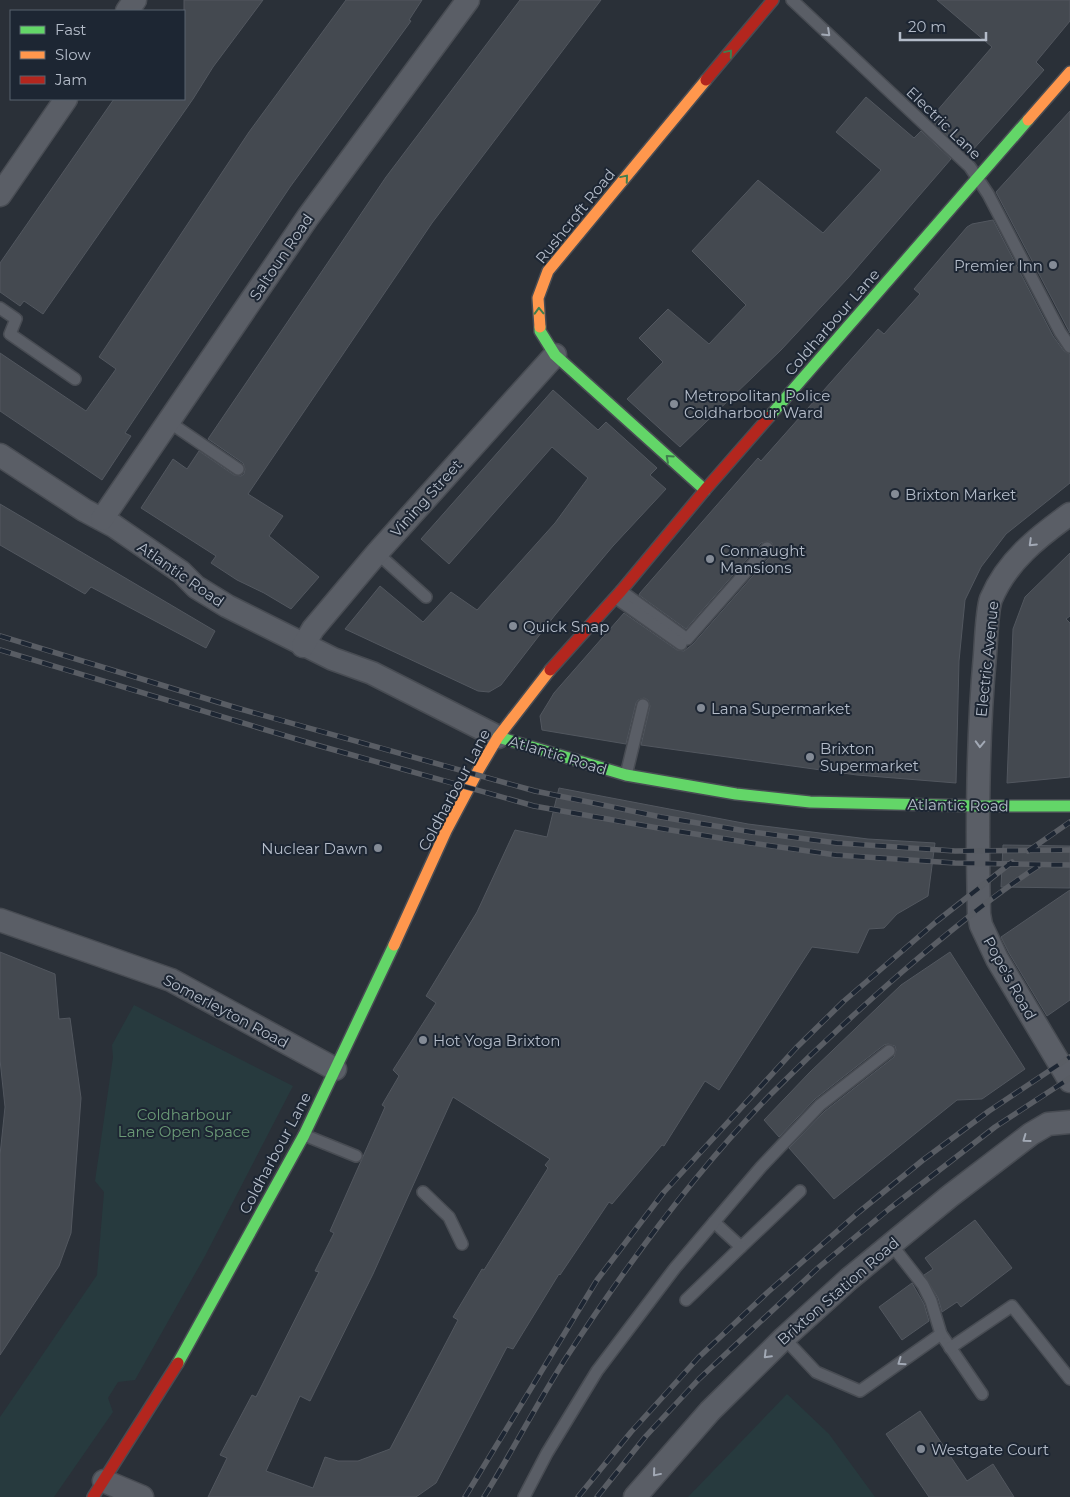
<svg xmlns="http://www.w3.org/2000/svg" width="1070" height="1497" font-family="Montserrat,sans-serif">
	<rect width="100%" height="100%" fill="#2a3038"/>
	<g fill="#273a3e">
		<polygon points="134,1005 293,1086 205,1256 135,1380 118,1382 108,1398 113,1412 54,1497 0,1497 0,1417 97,1275 104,1192 95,1181 113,1057 112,1045"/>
		<polygon points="787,1394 829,1434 875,1497 688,1497"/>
	</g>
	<g fill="#444950" stroke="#52575f" fill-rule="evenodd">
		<polygon points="184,0 263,0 213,67 193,99 43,314 24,301 20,306 0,292 0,263 114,99 184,99"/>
		<polygon points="346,0 422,0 409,20 411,21 290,187 125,433 131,436 102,480 0,411 0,353 86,411 116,369 99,357 249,132"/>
		<polygon points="520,0 601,0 432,223 248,494 283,516 269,536 319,577 291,609 264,593 237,580 211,563 216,556 141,508 173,459 187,469 199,451 234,475 241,476 244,474 245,469 243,463 208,439 386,177"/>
		<polygon points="937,0 1070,0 1070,21 1036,62 1044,70 971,152 963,145 960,148 930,119 992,47"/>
		<polygon points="866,97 914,138 921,131 951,159 848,278 781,350 680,447 627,399 663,362 639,338 668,309 709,344 746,305 692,251 758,180 823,233 881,170 836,132"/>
		<polygon points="1070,111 1070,333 996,192"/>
		<polygon points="993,220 1053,336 1064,351 1070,354 1070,483 1006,534 981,567 965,600 959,661 956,783 857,775 641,745 650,706 648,700 644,698 638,700 636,703 626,744 542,730 540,716 554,693 624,613 677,650 684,651 693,644 773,553 774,549 772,543 768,541 761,543 686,629 639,595 640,593 758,458 761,461 878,329 884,334 920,294 914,289 967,227 972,224"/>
		<polygon points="553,390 598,430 606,422 657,468 650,475 666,489 613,546 555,615 501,685 489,692 478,691 345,629 380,586 423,622 451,592 477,610 555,523 588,478 552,447 449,564 421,539"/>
		<polygon points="0,504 215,631 206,648 91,587 85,594 0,545"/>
		<polygon points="1070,553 1070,616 1066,619 1070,623 1070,777 1007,783 1013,629 1025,597"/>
		<path d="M559,788l189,36 120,15 67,4 -7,53 -31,18 -13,14 -15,1 -11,24 -46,-6 -93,143 -14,-9 -41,65 -2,-1 -50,59 -3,-2 -49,73 -1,-1 -46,75 -6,-2 -71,136 -20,14h-208l19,-39 -7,-3 32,-60 4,2 63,-125 -4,-1 19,-38 -4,-2 55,-124 -3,-2 17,-29 -6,-6 43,-67 -10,-7 51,-84 38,-82 32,7zM453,1097l97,62 -5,6 3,3 -64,102 -2,-1 -29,48 5,3 -68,129 -32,12h-20l-13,-4 -12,31 -47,-17 34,-75 10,5 63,-127z"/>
		<polygon points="1003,845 1070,846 1070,888 1001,887"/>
		<polygon points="1070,890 1070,1000 1047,1016 1009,953 1001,937"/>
		<polygon points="0,952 55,974 59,1019 70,1018 81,1098 71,1233 59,1266 0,1355 0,1155 5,1107 0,1060"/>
		<polygon points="950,952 1025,1069 982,1099 957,1100 834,1199 789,1148 825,1111 894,1057 896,1050 895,1046 888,1044 884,1045 815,1099 779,1137 764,1120 810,1072 901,985"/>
		<polygon points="975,1220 1012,1268 961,1307 957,1302 942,1312 938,1298 924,1275 933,1269 925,1258"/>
		<polygon points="912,1283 924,1304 929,1321 902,1340 879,1307"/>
		<polygon points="920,1411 967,1481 993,1464 1014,1497 929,1497 886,1434"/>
	</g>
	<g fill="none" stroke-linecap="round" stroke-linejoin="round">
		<defs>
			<g id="lane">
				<polyline points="792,0 970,167 988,194 1060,332 1070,347"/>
				<polyline points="0,308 16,319 10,334 75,379"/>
				<polyline points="169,422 238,469"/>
				<polyline points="377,553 426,597"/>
				<polyline points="621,591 687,639 767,548"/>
				<polyline points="616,598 681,644"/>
				<polyline points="626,775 643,705"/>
				<polyline points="304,1135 356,1156"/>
				<polyline points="423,1192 449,1217 462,1244"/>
				<polyline points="714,1222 741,1247 800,1191"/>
				<polyline points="891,1244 923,1285 931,1301 941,1334 982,1394"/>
				<polyline points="686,1300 741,1247"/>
				<polyline points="784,1338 816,1372 860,1391 941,1334"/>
				<polyline points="950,1348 1012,1306 1070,1379"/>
				<polyline points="524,1497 547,1453 597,1371 675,1268 761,1167 820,1105 889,1051"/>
			</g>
			<g id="street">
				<polyline points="127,11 135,0"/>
				<polyline points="0,195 66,99"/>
				<polyline points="0,455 84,510 114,526 181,572 196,587 227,606 333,659 372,673 498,737"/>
				<path d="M1070,514c-32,23 -63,47 -79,85 -4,11 -5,43 -6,56 -8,86 -8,173 -6,259l2,11 16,34 73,122"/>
				<polyline points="102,519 308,217 468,0"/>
				<polyline points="303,646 313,629 377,553 555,355"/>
				<polyline points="0,920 171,980 335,1069"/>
				<polyline points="104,1481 142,1497"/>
				<polyline points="635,1497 710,1411 784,1338 849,1279 950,1196 1031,1134 1048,1124 1070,1122"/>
			</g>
			<g id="fast">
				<polyline points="540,327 540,331 555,355 705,490"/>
				<polyline points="769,417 1028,120"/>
				<polyline points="498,737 626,775 736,794 810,802 977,806 1070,806"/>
				<polyline points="178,1363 304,1135 394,945"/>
			</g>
			<g id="slow">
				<polyline points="1028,120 1070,72"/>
				<polyline points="540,327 538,298 548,271 706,80"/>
				<polyline points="394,945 446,831 479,769 498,737 550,670"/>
			</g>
			<g id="jam">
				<polyline points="706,80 773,0"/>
				<polyline points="550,670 621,591 705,490 769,417"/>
				<polyline points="93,1497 178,1363"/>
			</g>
		</defs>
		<use href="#lane" stroke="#484c53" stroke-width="14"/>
		<use href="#street" stroke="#484c53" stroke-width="25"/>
		<use href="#fast" stroke="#484c53" stroke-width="14"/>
		<use href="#slow" stroke="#484c53" stroke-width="14"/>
		<use href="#jam" stroke="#484c53" stroke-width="14"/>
		<use href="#lane" stroke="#5a5e66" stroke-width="11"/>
		<use href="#street" stroke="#5a5e66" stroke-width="22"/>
		<use href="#fast" stroke="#63d668" stroke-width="11"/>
		<use href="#slow" stroke="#ff974d" stroke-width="11"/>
		<use href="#jam" stroke="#b3261e" stroke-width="11"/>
		<defs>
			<g id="rail">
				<polyline points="0,636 237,708 535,791 661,817 752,832 837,843 955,851 1070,850"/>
				<polyline points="0,650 313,744 534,806 658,828 751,843 836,855 955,863 1070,865"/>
				<polyline points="1028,851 1070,822"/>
				<polyline points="465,1497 597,1280 664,1192 796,1048 844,1001 937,921 1012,862"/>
				<path d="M484,1497c28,-45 52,-92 80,-136 61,-94 129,-187 207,-267 42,-42 86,-83 131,-122 44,-38 90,-76 138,-107"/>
				<polyline points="578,1497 631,1432 699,1357 768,1292 859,1212 923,1160 989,1111 1070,1057"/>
				<polyline points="597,1497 646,1436 699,1379 819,1267 889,1209 995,1127 1070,1078"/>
			</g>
		</defs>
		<use href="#rail" stroke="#595d64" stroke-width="5.5"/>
		<use href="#rail" stroke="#1d2633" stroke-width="4" stroke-dasharray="11" stroke-linecap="butt"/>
	</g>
	<defs><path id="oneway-chevron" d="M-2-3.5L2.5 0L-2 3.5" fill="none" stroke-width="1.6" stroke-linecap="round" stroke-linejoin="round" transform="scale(1.25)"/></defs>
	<g stroke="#a2a9b5">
		<use href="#oneway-chevron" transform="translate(827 33) rotate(43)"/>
		<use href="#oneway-chevron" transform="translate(1032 543) rotate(136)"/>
		<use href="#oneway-chevron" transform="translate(980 744) rotate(92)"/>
		<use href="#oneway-chevron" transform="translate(1026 1139) rotate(144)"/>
		<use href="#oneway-chevron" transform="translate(767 1355) rotate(135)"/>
		<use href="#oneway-chevron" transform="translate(901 1362) rotate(145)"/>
		<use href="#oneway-chevron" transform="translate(656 1473) rotate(130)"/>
	</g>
	<g stroke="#407e4e">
		<use href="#oneway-chevron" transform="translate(729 53) rotate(-50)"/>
		<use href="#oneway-chevron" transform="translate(625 178) rotate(-50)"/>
		<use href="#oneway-chevron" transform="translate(539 311) rotate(-92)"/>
		<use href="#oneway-chevron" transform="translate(669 458) rotate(-138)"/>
	</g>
	<g fill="#848b96" stroke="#1d2633" stroke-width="2">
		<circle cx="1053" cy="265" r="5"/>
		<circle cx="674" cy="404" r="5"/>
		<circle cx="895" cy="494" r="5"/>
		<circle cx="710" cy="559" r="5"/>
		<circle cx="513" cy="626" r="5"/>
		<circle cx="701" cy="708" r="5"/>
		<circle cx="810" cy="757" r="5"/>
		<circle cx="378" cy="848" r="5"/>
		<circle cx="423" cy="1040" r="5"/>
		<circle cx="921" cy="1449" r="5"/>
	</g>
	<g text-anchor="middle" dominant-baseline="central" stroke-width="4" stroke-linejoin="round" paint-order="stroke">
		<g font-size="15" fill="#b4bcc9" stroke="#1d2633">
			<text transform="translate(944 123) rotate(44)">Electric Lane</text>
			<text transform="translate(575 216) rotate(-51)">Rushcroft Road</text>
			<text transform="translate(281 257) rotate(-56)">Saltoun Road</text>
			<text transform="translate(832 322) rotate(-49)">Coldharbour Lane</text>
			<text transform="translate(426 498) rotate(-48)">Vining Street</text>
			<text transform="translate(181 574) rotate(35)">Atlantic Road</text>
			<text transform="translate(987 659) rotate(-84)">Electric Avenue</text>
			<text transform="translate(558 755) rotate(17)">Atlantic Road</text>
			<text transform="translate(454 790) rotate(-62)">Coldharbour Lane</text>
			<text transform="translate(958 805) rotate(1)">Atlantic Road</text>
			<text transform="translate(1010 978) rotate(61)">Pope's Road</text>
			<text transform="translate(226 1011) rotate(28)">Somerleyton Road</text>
			<text transform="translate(275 1153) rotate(-62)">Coldharbour Lane</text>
			<text transform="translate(838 1291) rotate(-41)">Brixton Station Road</text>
		</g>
		<g font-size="15" fill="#b4bcc9" stroke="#1d2633" text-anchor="start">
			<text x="1043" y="265" text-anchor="end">Premier Inn</text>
			<text x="684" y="395">Metropolitan Police<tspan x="684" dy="17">Coldharbour Ward</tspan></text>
			<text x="905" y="494">Brixton Market</text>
			<text x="720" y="550">Connaught<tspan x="720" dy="17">Mansions</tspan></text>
			<text x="523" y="626">Quick Snap</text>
			<text x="711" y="708">Lana Supermarket</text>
			<text x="820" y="748">Brixton<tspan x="820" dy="17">Supermarket</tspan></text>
			<text x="368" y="848" text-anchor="end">Nuclear Dawn</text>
			<text x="433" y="1040">Hot Yoga Brixton</text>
			<text x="931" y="1449">Westgate Court</text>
		</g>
		<g font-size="15" fill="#6b9a76" stroke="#1d2633">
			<text x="184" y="1114">Coldharbour<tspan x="184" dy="17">Lane Open Space</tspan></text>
		</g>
	</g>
	<rect x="10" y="10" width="175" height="90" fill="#1d2633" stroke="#59626f"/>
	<rect x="20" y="26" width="25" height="8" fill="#63d668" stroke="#59626f"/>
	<text x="55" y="35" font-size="15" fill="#b4bcc9">Fast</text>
	<rect x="20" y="51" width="25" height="8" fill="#ff974d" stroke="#59626f"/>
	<text x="55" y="60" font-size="15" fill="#b4bcc9">Slow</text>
	<rect x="20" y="76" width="25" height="8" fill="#b3261e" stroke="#59626f"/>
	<text x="55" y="85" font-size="15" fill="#b4bcc9">Jam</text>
	<path d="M900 32v8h86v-8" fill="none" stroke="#b4bcc9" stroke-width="2.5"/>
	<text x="908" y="32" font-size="15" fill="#b4bcc9" stroke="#1d2633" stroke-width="4" paint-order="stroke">20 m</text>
</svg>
